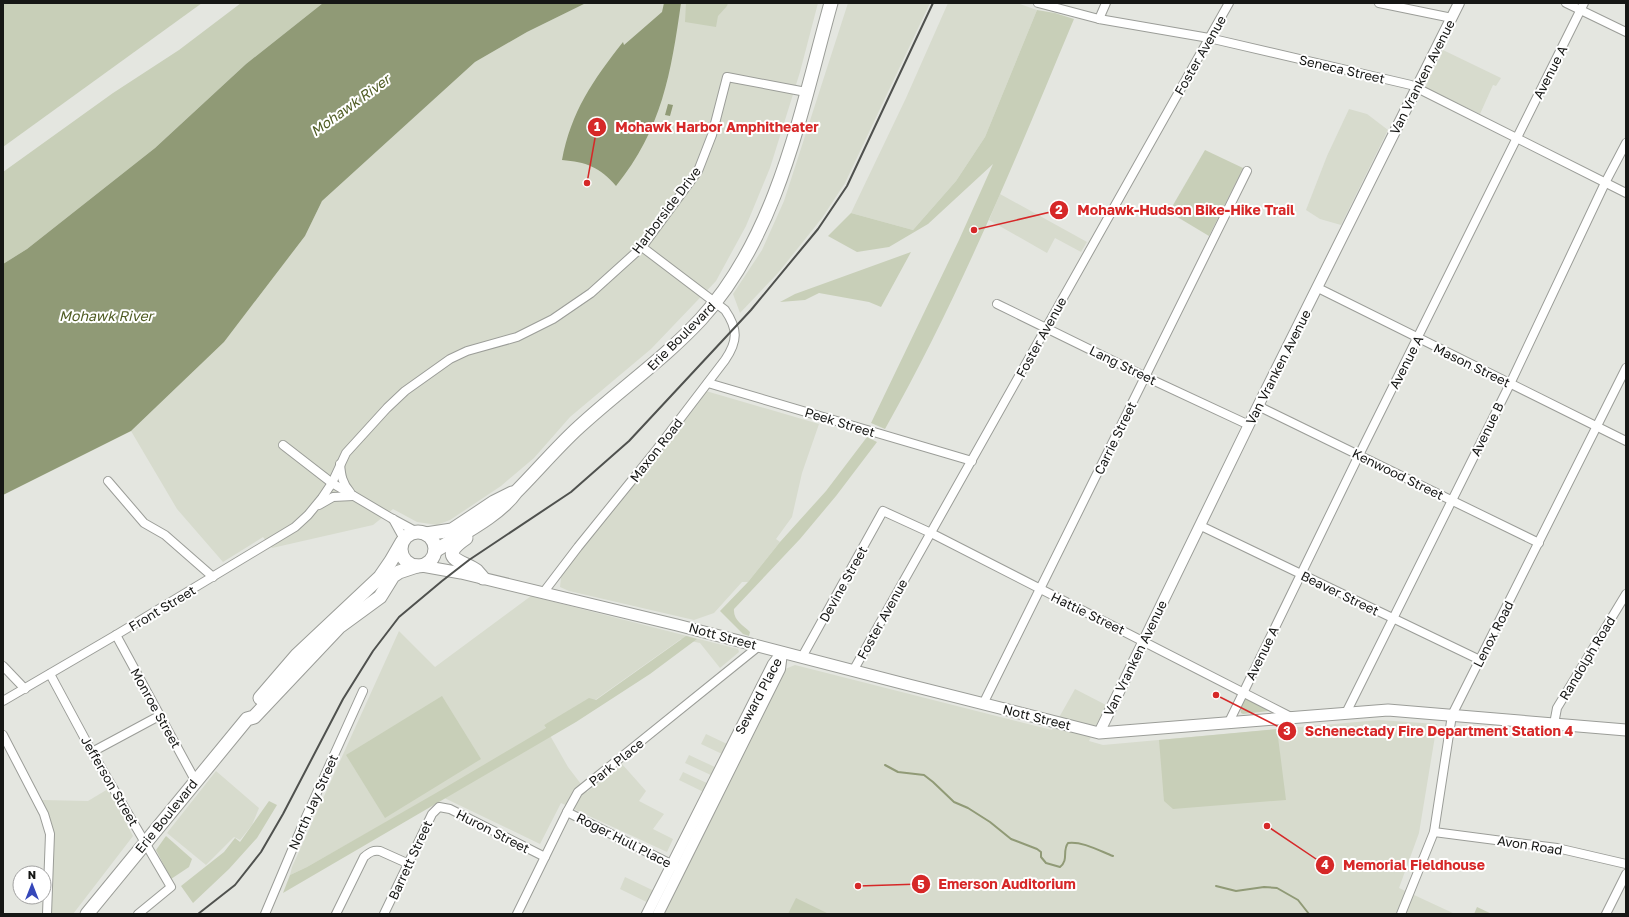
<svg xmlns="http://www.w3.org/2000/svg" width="1629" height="917" font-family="'Golos Text',sans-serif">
	<rect width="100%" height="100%" fill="#e4e6e0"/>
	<g fill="#d7dbcd">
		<polygon points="586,3 818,3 800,72 770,168 746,226 716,281 651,349 570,417 534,458 501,486 450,520 437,525 417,522 393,509 373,525 272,548 263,537 223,562 177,509 131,431 224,342 305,236 322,201 475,62 527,32"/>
		<polygon points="848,3 930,3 845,183 822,218 778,273 740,313 733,294 762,250 784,201"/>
		<polygon points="948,3 1017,3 1037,10 985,137 956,181 913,230 851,213 906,98"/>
		<polygon points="1443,50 1501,78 1496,86 1493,85 1480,114 1425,88"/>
		<polygon points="1349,109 1367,114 1388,130 1341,225 1320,219 1306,210 1327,156"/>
		<polygon points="1000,194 1087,242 1081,252 1055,238 1047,253 989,220"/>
		<polygon points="706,391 819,424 802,473 792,517 776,539 780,542 748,582 742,582 714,613 694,620 569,591 560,587 561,577 577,553"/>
		<polygon points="531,596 738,649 739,652 720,668 700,643 681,639 595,700 544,725 568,767 587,792 622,764 646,791 639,801 664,814 653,829 673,839 667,852 561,803 540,844 436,794 307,867 290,875 292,867 399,631 435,667"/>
		<polygon points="795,665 1052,730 1075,689 1106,705 1089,741 1103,745 1379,720 1437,724 1419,833 1399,888 1455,914 664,914 665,911 620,889 625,877 671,899 720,800 679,780 683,772 724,791 728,783 685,763 689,755 732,775 739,762 701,744 706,734 744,752 785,669"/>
		<polygon points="216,771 259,808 252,825 240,840 234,837 206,865 167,833"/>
		<polygon points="108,789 133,836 73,914 52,914 52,824 42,800 88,801"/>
	</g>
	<g fill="#c8cfb8">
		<polygon points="3,3 202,3 3,147"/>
		<polygon points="241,3 323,3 246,64 155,148 27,249 3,264 3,172 113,93 179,50"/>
		<polygon points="686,3 728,3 727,6 718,16 716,27 685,22"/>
		<path d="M1037,10l18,3 19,6c-58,139 -115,279 -189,410l-14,-6 88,-183 34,-76 -65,60 -39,23 -32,5 -29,-16 23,-23 62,17 43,-49 29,-44z"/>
		<polygon points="1205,150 1243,168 1209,236 1169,212"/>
		<polygon points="911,252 881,307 869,302 819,293 805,300 780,302 795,294"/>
		<path d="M867,437l10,5 -41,54 -36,43 -66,70c-1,11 9,16 16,23l-1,4 -6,-2 -23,-23 28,-29 32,-40 46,-51z"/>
		<polygon points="686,636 697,639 650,674 576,722 283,893 290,875 307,867 436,793 546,728 544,725 589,698 596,700"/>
		<polygon points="442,696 481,759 385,818 346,755"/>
		<polygon points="1245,697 1269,710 1269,711 1243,714 1241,713 1240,708"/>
		<polygon points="1277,729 1286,800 1173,809 1164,801 1159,740"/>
		<polygon points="269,801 277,805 257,838 229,869 193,903 181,886 224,852 235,838 240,842"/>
		<polygon points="166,836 192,859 189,867 171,879 156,850"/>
		<polygon points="796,898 829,914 788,914"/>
		<polygon points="1477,907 1492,914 1474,914"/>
	</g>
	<g fill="#909a76">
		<polygon points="323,3 586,3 527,32 475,62 322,201 305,236 224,342 131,431 3,495 3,264 27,249 155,148 246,64"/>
		<path d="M664,3h17c-10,70 -19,126 -65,183 -16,-19 -30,-24 -54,-26 9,-48 31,-80 61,-118l1,3 38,-33z"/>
		<polygon points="668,104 673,105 670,116 665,115"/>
	</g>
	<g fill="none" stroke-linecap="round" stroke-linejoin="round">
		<g stroke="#909a76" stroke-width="2">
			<path d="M885,765l13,7 26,3 9,7 21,20 14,6 22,14 21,17 26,10 4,3v5l5,6 14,4c9,-7 2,-16 8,-24 14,-2 32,8 45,13"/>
			<polyline points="1216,886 1236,891 1264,887 1277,888 1298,900 1309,914"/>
		</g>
		<defs>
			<g id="minor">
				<polyline points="1038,3 1099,19 1209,38 1411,85 1626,193"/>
				<polyline points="1379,3 1452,18"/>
				<polyline points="1566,3 1626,32"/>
				<polyline points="1099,19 1106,3"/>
				<polyline points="1318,288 1626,441"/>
				<polyline points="997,304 1146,377 1249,425"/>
				<polyline points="708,383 972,461"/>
				<polyline points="1258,406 1539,543"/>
				<polyline points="283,445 332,483 391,518 417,532"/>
				<path d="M340,464c1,11 2,19 10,28"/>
				<polyline points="108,481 144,523 165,535 213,577"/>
				<polyline points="319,505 333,497 353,496"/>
				<polyline points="393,519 404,539"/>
				<polyline points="1201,526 1480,660"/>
				<path d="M543,593l35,-46 76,-94 71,-93c13,-19 13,-31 0,-50l-83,-63"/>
				<polyline points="116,635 195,780"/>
				<polyline points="802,657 883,511 931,533 1291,717"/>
				<polyline points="3,666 25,689"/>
				<polyline points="853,671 1229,3"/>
				<polyline points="50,674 92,752 171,887 138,914"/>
				<polyline points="3,701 116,635 295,527 308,515 322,498 332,483 346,453 387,408 405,391 450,359 467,351 517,337 553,319 591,293 642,247 698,171 712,135 727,77 806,92"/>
				<polyline points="983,704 1247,171"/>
				<polyline points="1346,713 1510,384 1605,183 1626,143"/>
				<polyline points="1229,722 1359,455 1584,3"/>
				<polyline points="1554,724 1557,708 1626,594"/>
				<polyline points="3,735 44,814 50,834 47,914"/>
				<polyline points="92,752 159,716"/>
				<polyline points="567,812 677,867"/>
				<polyline points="1434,832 1557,848 1626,864"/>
				<polyline points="265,914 306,817 363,691"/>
				<path d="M336,914l28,-57c6,-5 9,-7 16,-6l29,13"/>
				<polyline points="384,914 432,814 439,807 450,809 545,857"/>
				<polyline points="517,914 567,812 578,792 759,646"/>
				<polyline points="1401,914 1434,832 1452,715 1626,368"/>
				<polyline points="1606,914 1626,874"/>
			</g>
			<g id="tertiary">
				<polyline points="1099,733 1258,406 1459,3"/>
				<polyline points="647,914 773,664 782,652"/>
				<polyline points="658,914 780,669 782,653"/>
			</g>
			<polyline id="secondary" points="422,566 461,573 677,625 905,684 1099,733 1388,710 1626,730"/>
			<g id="trunk">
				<circle cx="418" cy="549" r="17"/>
				<polyline points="426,534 452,530 494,502 512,493"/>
				<path d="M466,538c-31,21 -2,23 11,33 2,2 4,5 6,7"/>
				<path d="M435,551c25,-16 64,-35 81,-59 21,-21 41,-45 63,-65 40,-37 85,-68 122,-108 77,-84 100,-209 130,-316"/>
				<polyline points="260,698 297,655 380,577 391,561 402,542"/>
				<polyline points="87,914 247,719 254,717 339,627 380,597 393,576 399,572 417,566"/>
			</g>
		</defs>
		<use href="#minor" stroke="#9b9d98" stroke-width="10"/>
		<use href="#tertiary" stroke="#9b9d98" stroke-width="12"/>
		<use href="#secondary" stroke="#9b9d98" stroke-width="13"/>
		<use href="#trunk" stroke="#9b9d98" stroke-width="15"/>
		<use href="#minor" stroke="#fff" stroke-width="8"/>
		<use href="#tertiary" stroke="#fff" stroke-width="10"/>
		<use href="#secondary" stroke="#fff" stroke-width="11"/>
		<use href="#trunk" stroke="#fff" stroke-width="13"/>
		<polyline stroke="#4f514e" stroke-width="2" points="198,914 235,885 261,852 283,814 343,699 373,651 399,617 442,581 469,560 571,492 629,441 751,310 818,229 847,186 933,3"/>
	</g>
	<g text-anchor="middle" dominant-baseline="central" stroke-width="4" stroke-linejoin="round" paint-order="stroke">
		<g font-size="13" fill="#161715" stroke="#fff">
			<text transform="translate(1200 55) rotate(-60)">Foster Avenue</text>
			<text transform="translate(1342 69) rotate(13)">Seneca Street</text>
			<text transform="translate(1550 72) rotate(-63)">Avenue A</text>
			<text transform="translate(1422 77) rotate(-63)">Van Vranken Avenue</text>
			<text transform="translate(666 210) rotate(-53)">Harborside Drive</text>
			<text transform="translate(681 336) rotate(-45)">Erie Boulevard</text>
			<text transform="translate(1041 337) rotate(-61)">Foster Avenue</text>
			<text transform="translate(1406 362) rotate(-63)">Avenue A</text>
			<text transform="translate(1123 365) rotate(26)">Lang Street</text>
			<text transform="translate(1472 365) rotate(26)">Mason Street</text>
			<text transform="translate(1278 367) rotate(-63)">Van Vranken Avenue</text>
			<text transform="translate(840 422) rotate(17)">Peek Street</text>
			<text transform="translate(1487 429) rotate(-64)">Avenue B</text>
			<text transform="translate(1115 438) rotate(-64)">Carrie Street</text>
			<text transform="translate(656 450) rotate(-52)">Maxon Road</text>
			<text transform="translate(1398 474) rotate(26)">Kenwood Street</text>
			<text transform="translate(843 584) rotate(-61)">Devine Street</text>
			<text transform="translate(1340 593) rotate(26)">Beaver Street</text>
			<text transform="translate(162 608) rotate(-31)">Front Street</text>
			<text transform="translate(1088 613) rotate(26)">Hattie Street</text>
			<text transform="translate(882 619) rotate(-61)">Foster Avenue</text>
			<text transform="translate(1493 634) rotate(-63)">Lenox Road</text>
			<text transform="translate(723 636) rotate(15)">Nott Street</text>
			<text transform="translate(1262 653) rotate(-64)">Avenue A</text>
			<text transform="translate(1135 658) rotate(-64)">Van Vranken Avenue</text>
			<text transform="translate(1587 658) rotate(-59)">Randolph Road</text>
			<text transform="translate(758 696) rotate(-62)">Seward Place</text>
			<text transform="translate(156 708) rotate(61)">Monroe Street</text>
			<text transform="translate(1037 717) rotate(14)">Nott Street</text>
			<text transform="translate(616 762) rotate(-39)">Park Place</text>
			<text transform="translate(110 781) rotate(60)">Jefferson Street</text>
			<text transform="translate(313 802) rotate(-66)">North Jay Street</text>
			<text transform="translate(166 816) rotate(-51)">Erie Boulevard</text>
			<text transform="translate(493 831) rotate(27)">Huron Street</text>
			<text transform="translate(624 840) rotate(27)">Roger Hull Place</text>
			<text transform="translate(1530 845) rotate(9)">Avon Road</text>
			<text transform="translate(410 860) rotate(-65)">Barrett Street</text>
		</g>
		<g font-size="14" font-style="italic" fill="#505d24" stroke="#fff">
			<text transform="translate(350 105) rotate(-36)">Mohawk River</text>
			<text x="106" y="315">Mohawk River</text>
		</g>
	</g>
	<path fill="none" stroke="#d62828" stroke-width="1.5" d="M587 183L597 127M974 230L1059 210M1216 695L1287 731M1267 826L1325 865M858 886L921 884"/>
	<g fill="#d62828" stroke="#fff" stroke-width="1.5">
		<circle cx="587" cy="183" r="4"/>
		<circle cx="974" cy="230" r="4"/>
		<circle cx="1216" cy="695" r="4"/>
		<circle cx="1267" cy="826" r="4"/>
		<circle cx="858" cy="886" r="4"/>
		<circle cx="597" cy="127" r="10"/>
		<circle cx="1059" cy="210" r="10"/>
		<circle cx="1287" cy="731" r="10"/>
		<circle cx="1325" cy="865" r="10"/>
		<circle cx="921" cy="884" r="10"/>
	</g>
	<g font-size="12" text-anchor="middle" font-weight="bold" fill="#fff">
		<text x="597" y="131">1</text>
		<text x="1059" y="214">2</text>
		<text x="1287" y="735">3</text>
		<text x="1325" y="869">4</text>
		<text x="921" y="889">5</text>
	</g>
	<g font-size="14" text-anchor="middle" font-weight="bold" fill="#d62828" stroke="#fff" stroke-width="4" stroke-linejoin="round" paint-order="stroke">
		<text x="717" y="132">Mohawk Harbor Amphitheater</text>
		<text x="1186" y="215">Mohawk-Hudson Bike-Hike Trail</text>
		<text x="1439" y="736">Schenectady Fire Department Station 4</text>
		<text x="1414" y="870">Memorial Fieldhouse</text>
		<text x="1007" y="889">Emerson Auditorium</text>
	</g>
	<rect width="1629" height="917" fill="none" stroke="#161715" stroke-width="8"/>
	<g transform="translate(32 885)"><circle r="19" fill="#ffffff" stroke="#a2a2a1"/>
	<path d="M0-3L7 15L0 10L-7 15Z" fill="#3547b9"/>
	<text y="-6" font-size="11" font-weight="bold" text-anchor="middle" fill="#161715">N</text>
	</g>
</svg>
